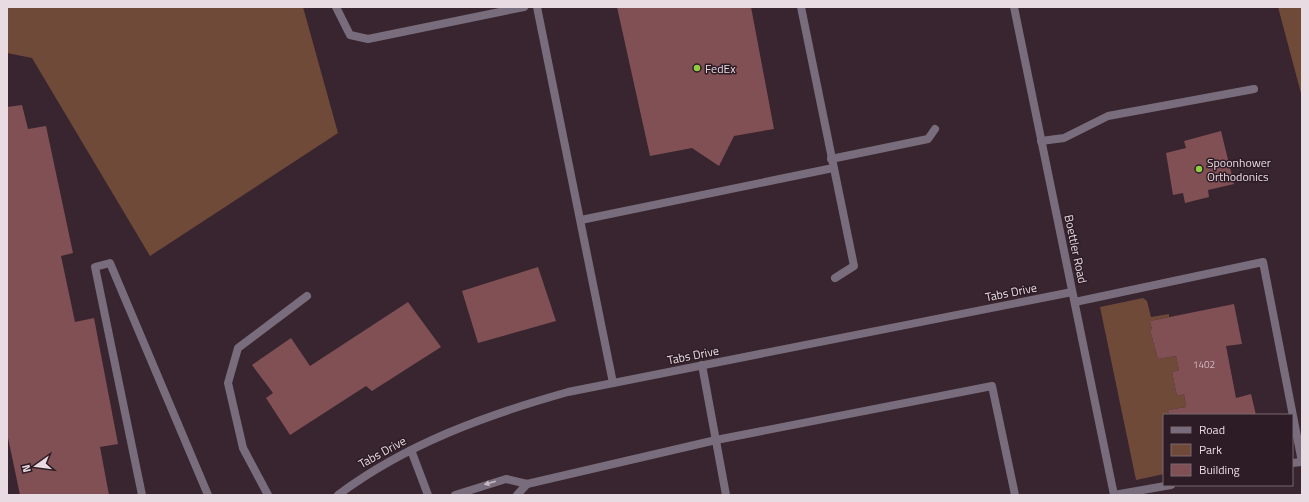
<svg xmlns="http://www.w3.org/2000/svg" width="1309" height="502" font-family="'Titillium Web',sans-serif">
	<rect width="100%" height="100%" fill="#38252f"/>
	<g fill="#704a39">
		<polygon points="7,7 303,7 338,133 150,256 32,58 7,53"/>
		<polygon points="1278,7 1302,7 1302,97"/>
		<polygon points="1143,298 1147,301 1151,317 1169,314 1169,317 1150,321 1152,329 1150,330 1158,359 1176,356 1179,370 1172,372 1177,396 1184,394 1186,407 1168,410 1169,415 1164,415 1164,474 1136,480 1100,307"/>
	</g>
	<g fill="#815054">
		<polygon points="617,7 751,7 774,129 734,136 719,166 692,148 650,156"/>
		<polygon points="22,105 28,129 46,126 73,253 61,256 75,322 94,318 118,444 100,447 109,495 20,495 7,433 7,107"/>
		<polygon points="1221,131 1234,184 1208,190 1209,197 1185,203 1183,193 1173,195 1166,153 1186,148 1184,141"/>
		<polygon points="538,267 556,321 478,343 462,291"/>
		<polygon points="408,302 441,347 372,391 366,386 290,435 266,398 273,393 252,365 291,338 310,366"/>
		<polygon points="1234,304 1242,344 1226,346 1236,398 1251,394 1256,415 1169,415 1168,410 1186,407 1184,394 1177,396 1172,372 1179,370 1176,356 1158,359 1150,330 1152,329 1150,321"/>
	</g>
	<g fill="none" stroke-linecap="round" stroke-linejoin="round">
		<g stroke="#796d7d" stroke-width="8">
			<polyline points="336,7 350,35 368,39 524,7"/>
			<polyline points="537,7 613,383"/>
			<polyline points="801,7 854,266 835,278"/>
			<polyline points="1041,141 1064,138 1108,116 1254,89"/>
			<polyline points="831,159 928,139 935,129"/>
			<polyline points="581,220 833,168"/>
			<polyline points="1075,302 1263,262 1302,462 1292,463"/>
			<polyline points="702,365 726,495"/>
			<polyline points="411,450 428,495"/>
			<polyline points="142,495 95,267 110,263 208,495"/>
			<polyline points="268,495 243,448 228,383 238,348 307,296"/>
			<polyline points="455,495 506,479 527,484 716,440 992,386 1015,495"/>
			<polyline points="517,495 527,484"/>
			<polyline points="1114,495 1171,485"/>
		</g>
		<path stroke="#796d7d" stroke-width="8" d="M338,495c68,-51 148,-80 230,-103l504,-100"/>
		<polyline stroke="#796d7d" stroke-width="8" points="1014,7 1114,495"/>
	</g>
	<defs><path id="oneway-solid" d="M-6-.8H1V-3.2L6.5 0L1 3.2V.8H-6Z"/></defs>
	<use fill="#c7bac3" href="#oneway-solid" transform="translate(490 483) rotate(164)"/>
	<g fill="#8fcd42" stroke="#2d1b25" stroke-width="1.5">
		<circle cx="697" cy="68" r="4"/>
		<circle cx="1199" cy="169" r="4"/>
	</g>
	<g text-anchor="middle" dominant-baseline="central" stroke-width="3" stroke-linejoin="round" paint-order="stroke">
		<g font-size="10" fill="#ceb8be">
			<text x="1204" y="364">1402</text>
		</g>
		<g font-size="12" fill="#e8dbe1" stroke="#2d1b25" text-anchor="start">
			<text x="705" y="68">FedEx</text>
			<text x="1207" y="162">Spoonhower<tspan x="1207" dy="14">Orthodonics</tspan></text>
		</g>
		<g font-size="12" fill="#e8dbe1" stroke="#2d1b25">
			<text transform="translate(1076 249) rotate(78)">Boettler Road</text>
			<text transform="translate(1011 292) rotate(-11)">Tabs Drive</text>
			<text transform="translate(693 355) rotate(-11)">Tabs Drive</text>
			<text transform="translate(382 452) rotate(-29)">Tabs Drive</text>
		</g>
	</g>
	<rect width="1309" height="502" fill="none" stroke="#e8dbe1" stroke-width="16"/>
	<rect x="1163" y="414" width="130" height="72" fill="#2d1b25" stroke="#786870"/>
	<rect x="1171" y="427" width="20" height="6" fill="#796d7d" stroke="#786870"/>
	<text x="1199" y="434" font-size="12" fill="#e8dbe1">Road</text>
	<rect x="1171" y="444" width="20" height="12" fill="#704a39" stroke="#786870"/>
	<text x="1199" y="454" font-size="12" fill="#e8dbe1">Park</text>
	<rect x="1171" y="464" width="20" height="12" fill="#815054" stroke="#786870"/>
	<text x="1199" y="474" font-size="12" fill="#e8dbe1">Building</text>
	<g transform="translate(36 466) rotate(256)" stroke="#2d1b25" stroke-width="3" paint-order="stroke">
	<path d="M0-3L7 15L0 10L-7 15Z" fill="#e8dbe1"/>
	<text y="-6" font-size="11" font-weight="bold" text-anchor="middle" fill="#e8dbe1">N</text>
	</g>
</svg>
